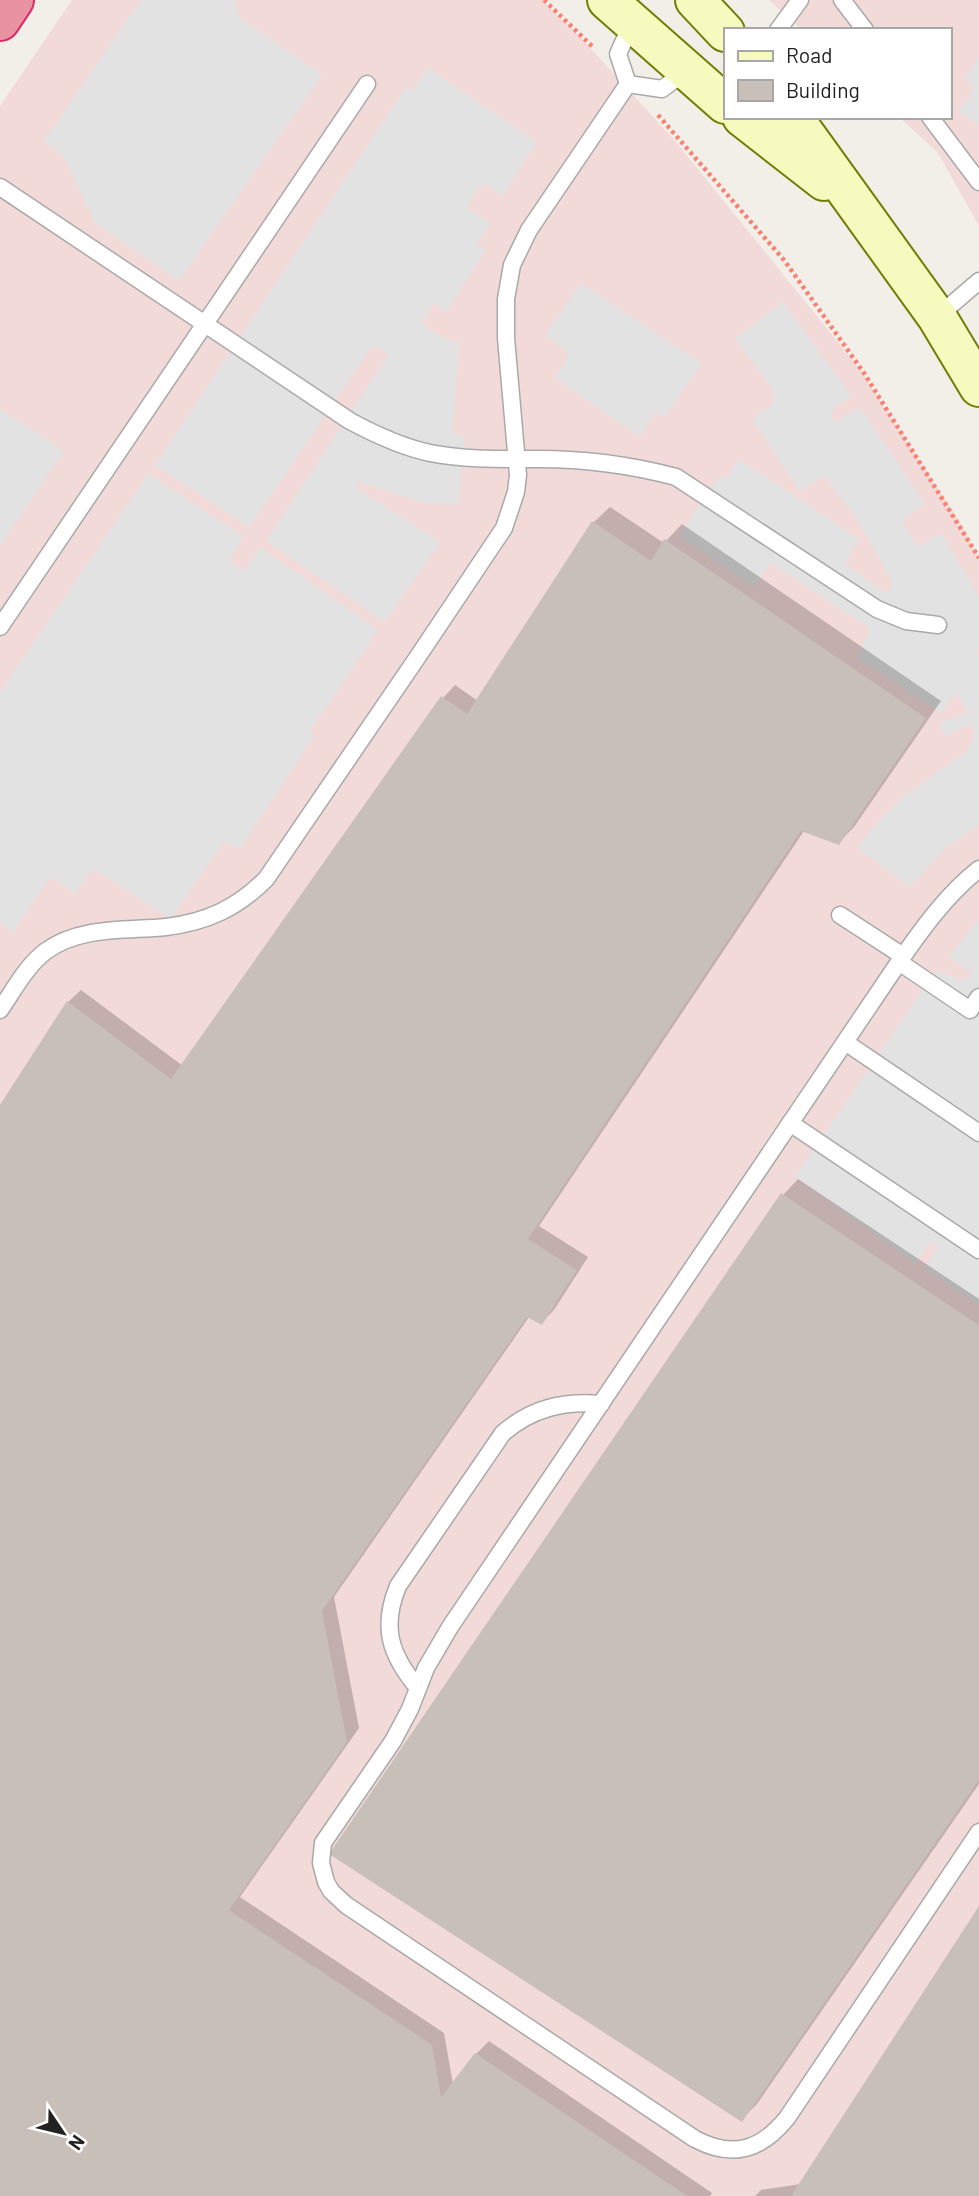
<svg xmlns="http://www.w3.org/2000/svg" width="979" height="2196" font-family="Barlow,sans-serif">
	<rect width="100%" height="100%" fill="#f2efe9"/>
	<g fill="#f2dad9">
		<polygon points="72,0 542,0 584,41 676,142 859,368 959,521 979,557 979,2196 0,2196 0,106"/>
		<polygon points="769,0 979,0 979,226 938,153 899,117 949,117 949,30 802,30"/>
	</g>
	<g fill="#e2e2e2">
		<polygon points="141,0 235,0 239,17 322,75 179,281 95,223 64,157 44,141"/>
		<polygon points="979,57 979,125 958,112 975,88 964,79"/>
		<polygon points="428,68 537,142 502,196 486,185 477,189 467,206 469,210 490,223 477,244 486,250 446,312 434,302 422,323 428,329 451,341 459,341 453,429 455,435 465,437 458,505 422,502 359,482 355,487 440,542 385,622 266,541 388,356 384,351 376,347 370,349 249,527 155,465 406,87 412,91"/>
		<polygon points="581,283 701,363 665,417 660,413 654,414 640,437 555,378 568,357 566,351 545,335"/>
		<polygon points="783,302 851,396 834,408 832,412 832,418 836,422 860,407 925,504 906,518 903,523 914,542 920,546 941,533 979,596 979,646 977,653 979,657 979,825 948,846 909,887 857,847 883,816 908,793 967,751 973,739 973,728 967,725 945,737 939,723 965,714 967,709 958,696 952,697 941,713 856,657 869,634 869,628 772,564 768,565 754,587 680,537 691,517 717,479 726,477 739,459 859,539 847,559 847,566 885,592 890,590 893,582 854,515 827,480 822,476 800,492 752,419 772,404 775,393 735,338"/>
		<polygon points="0,409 64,451 0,546"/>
		<polygon points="148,474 243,536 230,558 233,565 240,570 247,568 260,547 378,630 310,731 314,736 240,849 227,842 222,844 171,919 96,871 89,873 75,894 55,879 49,879 13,932 0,923 0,692"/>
		<polygon points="979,920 979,1305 924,1269 937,1249 935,1244 930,1242 915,1264 795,1177 936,970 964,981 972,974 949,956"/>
	</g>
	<g fill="#0003">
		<polygon points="610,507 664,543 682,524 941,701 854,827 838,843 804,831 539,1226 588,1257 554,1310 541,1323 529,1317 334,1597 359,1728 240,1897 444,2033 453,2084 476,2054 489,2041 712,2193 710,2196 0,2196 0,1109 68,1002 81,990 183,1066 443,698 455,685 478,701 594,522"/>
		<polygon points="798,1179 979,1299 979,1784 757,2104 741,2120 783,1195"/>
		<polygon points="979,1909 979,2196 755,2196 761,2190 801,2184"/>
	</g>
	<g fill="#c7bfb8">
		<polygon points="592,521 651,561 664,539 926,718 839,845 801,831 528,1239 577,1270 542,1325 527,1317 322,1611 347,1742 229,1910 432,2045 441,2097 475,2053 687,2196 0,2196 0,1105 67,1001 171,1079 441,696 467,714"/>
		<polygon points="781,1193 979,1325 979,1780 742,2122 329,1854"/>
		<polygon points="979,1906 979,2196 791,2196"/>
	</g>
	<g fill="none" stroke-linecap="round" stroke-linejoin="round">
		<defs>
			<g id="lane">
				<polyline points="842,0 865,30"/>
				<polyline points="778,30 800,0"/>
				<polyline points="628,84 618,54 632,23"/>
				<polyline points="628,84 662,89 686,71"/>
				<polyline points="930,117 979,182"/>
				<path d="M0,187l350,234c26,14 52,26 80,32 36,7 72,6 108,6 47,0 93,6 138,18l201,132 29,12 32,4"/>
				<polyline points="937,317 979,281"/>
				<polyline points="0,627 367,84"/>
				<path d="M979,869c-32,25 -57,60 -80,93l-449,665 -24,41 -16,41 -17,32 -70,102 -2,20 5,19 5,9 15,14 349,234c38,20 66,11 92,-21l192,-286"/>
				<polyline points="840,915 903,956"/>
				<polyline points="899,962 970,1010 979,997"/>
				<path d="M0,1010c14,-20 26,-44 46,-59 34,-25 81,-20 120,-24 41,-5 71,-19 100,-48l153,-224 85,-127 12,-36 2,-17 -12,-137v-39l6,-34 17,-35 99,-146"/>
				<polyline points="845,1042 979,1133"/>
				<polyline points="790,1123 979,1250"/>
				<path d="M418,1688c-28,-33 -37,-61 -20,-102l105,-153c29,-25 60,-32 98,-29"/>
			</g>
			<g id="secondary">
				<polyline points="607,0 725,104"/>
				<polyline points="695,0 725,32"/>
				<polyline points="742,117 824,181"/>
				<polyline points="793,117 937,317 979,387"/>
			</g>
			<polyline id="highway" points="0,21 14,0"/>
		</defs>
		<use href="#lane" stroke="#a9a9a9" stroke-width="19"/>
		<use href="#secondary" stroke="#707d05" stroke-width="42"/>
		<use href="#highway" stroke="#dc2a67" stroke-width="42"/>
		<g stroke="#fa8072" stroke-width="4.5" stroke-dasharray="3.5 3.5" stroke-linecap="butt">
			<polyline points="544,0 594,48"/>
			<polyline points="658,115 784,260 864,373 979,558"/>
		</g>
		<use href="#lane" stroke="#fff" stroke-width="16"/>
		<use href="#secondary" stroke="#f7fabf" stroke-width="38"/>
		<use href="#highway" stroke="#e892a2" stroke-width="38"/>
	</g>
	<rect x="724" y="28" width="228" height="91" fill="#ffffff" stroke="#a7a7a7" stroke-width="2"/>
	<rect x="738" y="51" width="35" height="10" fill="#f7fabf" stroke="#a7a7a7" stroke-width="2"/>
	<text x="786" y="63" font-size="21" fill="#222222">Road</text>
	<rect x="738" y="80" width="35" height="21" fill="#c7bfb8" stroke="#a7a7a7" stroke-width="2"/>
	<text x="786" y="98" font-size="21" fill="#222222">Building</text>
	<g transform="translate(63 2133) rotate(125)" stroke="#ffffff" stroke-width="5" paint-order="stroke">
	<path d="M0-5L12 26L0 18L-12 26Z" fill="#222222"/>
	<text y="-10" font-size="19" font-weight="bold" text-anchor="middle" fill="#222222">N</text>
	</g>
</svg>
